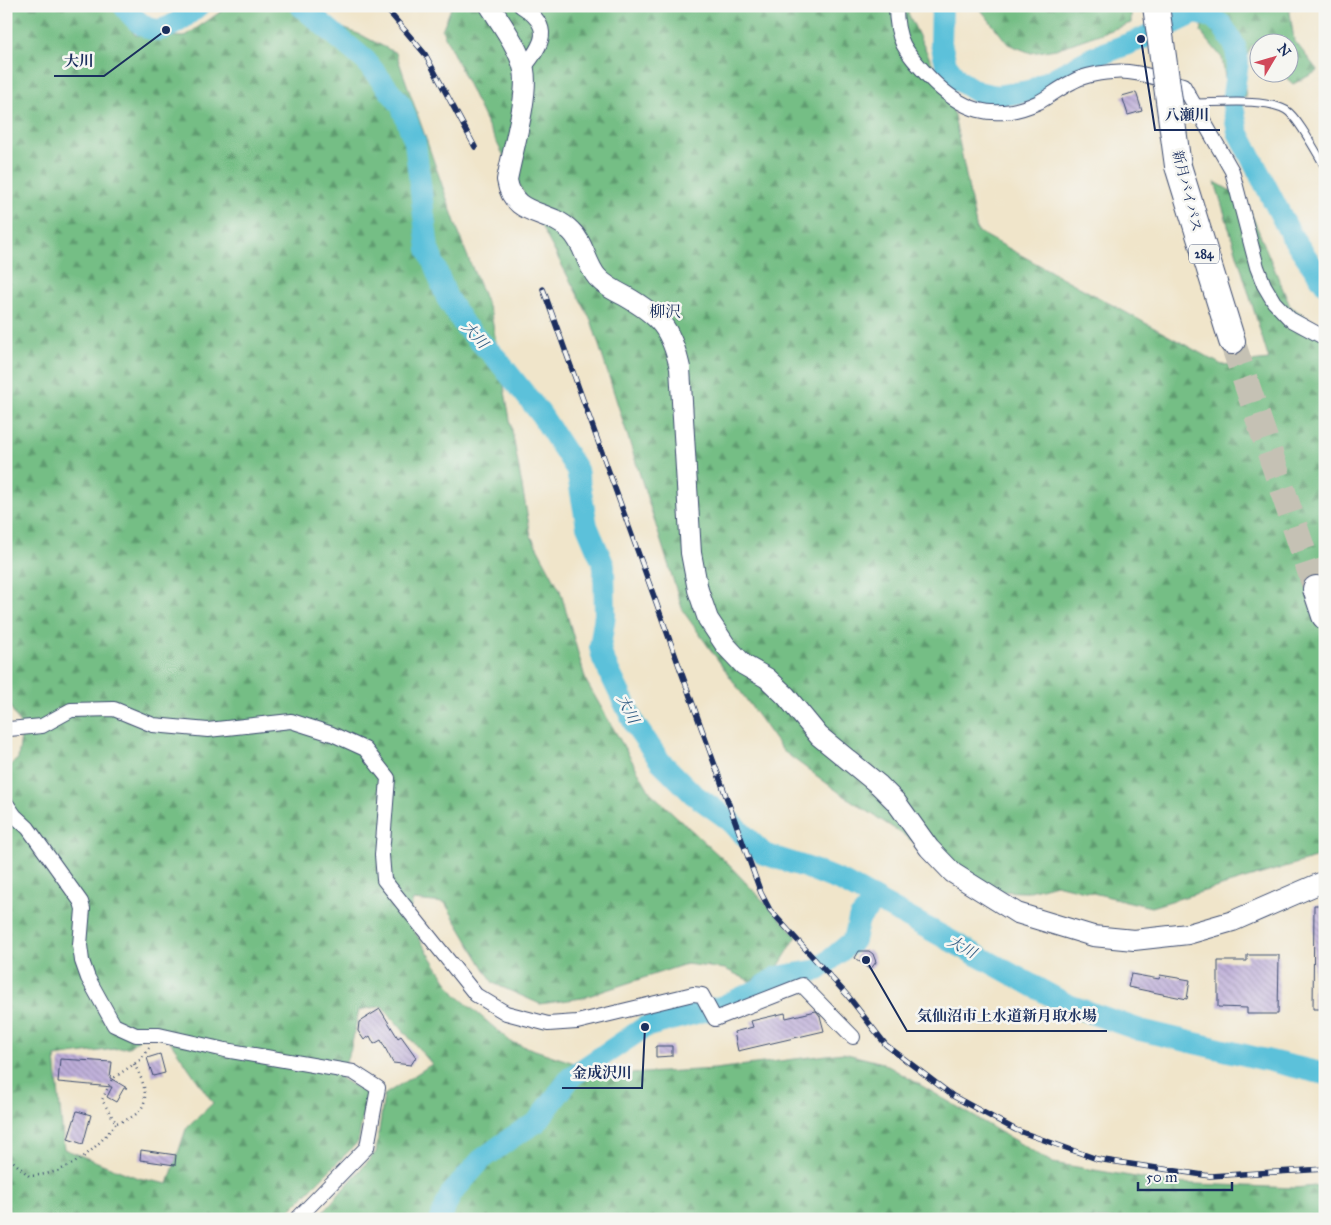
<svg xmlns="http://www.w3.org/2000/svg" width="1331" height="1225" font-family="'IM FELL Great Primer','Noto Serif JP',serif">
	<defs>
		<pattern id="forest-firs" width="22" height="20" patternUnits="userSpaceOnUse" patternTransform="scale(1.25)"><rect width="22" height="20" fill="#75be85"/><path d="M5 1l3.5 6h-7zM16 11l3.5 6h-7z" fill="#5f9b70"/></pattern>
		<pattern id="building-back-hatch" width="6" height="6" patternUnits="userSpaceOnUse" patternTransform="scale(1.25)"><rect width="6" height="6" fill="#bdadd8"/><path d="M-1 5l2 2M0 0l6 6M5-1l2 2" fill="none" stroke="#998db2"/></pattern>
	</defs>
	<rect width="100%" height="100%" fill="#f6f6f2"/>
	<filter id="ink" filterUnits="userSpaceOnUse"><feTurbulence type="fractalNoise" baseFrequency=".02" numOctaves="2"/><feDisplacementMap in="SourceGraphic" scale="10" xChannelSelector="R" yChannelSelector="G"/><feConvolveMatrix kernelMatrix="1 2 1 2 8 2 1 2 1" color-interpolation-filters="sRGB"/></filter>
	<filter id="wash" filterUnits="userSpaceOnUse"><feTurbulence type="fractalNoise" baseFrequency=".0096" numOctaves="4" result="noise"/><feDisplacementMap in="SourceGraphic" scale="20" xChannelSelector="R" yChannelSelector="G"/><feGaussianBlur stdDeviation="1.12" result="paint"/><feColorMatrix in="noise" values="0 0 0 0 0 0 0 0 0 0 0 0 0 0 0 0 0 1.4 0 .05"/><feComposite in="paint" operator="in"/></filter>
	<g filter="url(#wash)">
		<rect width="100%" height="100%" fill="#f0e5ca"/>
		<g fill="url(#forest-firs)" stroke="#487672" fill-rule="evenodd">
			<path d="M6,6h109l20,29 49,2 45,-31h55l77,29 35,18 67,192 28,69 40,222 29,54 26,91 64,111 76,70 71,74 -19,31 -28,14 -25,-12 -39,-5 -104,34 -42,6 -47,-21 -48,-80 -32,-3 -6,20 48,74 56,48 99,33 105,-6 128,-16 40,10 170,100 118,20 124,5 30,-3v34h-1008l59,-67 8,-57 48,-31 -50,-58 -23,4 -8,38 -11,30 27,16 -9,48 -77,77h-275v-451l12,-9 4,-31 -16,-29zM158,1024l55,79 -27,26 -18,55 -30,-6 -74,-29 -9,-92 74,-10z"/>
			<polygon points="452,6 907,6 907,11 952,105 977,231 1222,365 1269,360 1215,182 1245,199 1290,306 1325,330 1325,855 1151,907 1056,884 1026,892 989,891 840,793 783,751 683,611 591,320 488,126 442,30"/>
			<polygon points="978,6 1131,6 1131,23 1056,49 1031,53 1008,44"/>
			<polygon points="1206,6 1289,6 1294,40 1318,71 1293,84 1281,73 1288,72 1288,42 1258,42 1258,50 1252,45 1242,67 1246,98 1227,91 1222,58 1201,32"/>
		</g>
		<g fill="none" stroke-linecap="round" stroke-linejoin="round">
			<g stroke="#5cc1da" stroke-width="22">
				<path d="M124,6c28,37 43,26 74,0"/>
				<polyline points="301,6 366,61 401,105 415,142 428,249 447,298 465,326 497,359 540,413 577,470 587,526 604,566 605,615 600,647 603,659 635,725 660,761 693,794 724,816 764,854 808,868 845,883 1068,1005 1140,1030 1325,1074"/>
				<polyline points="942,6 941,43 946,64 958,80 977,92 997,96 1030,91 1094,57 1141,39 1195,13 1209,16 1222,25 1235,46 1238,62 1232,101 1238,132 1291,235 1325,284"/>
				<polyline points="440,1219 451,1194 481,1160 511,1138 537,1122 571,1077 645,1027 723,1006 758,990 777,977 818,970 854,940 859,919 876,899"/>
			</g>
		</g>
		<g id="blocks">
			<g fill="url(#building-back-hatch)">
				<polygon points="1136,92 1142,111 1128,115 1122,96"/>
				<polygon points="1314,905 1325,905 1325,1009 1313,1009"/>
				<polygon points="859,951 869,951 873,954 876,962 870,970 855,958"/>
				<polygon points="1247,955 1279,955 1278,1014 1247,1014 1247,1008 1218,1007 1218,961 1247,961"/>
				<polygon points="1131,974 1159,979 1160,975 1190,980 1187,999 1128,987"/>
				<polygon points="380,1009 398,1038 401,1036 416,1057 411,1065 393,1063 381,1040 374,1044 370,1036 364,1040 358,1031 359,1022"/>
				<polygon points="816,1011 820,1016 824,1031 738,1051 734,1032 753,1027 751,1021 785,1013 786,1018"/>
				<polygon points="656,1046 672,1046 672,1056 656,1057"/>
				<polygon points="160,1054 165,1073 153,1076 147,1058"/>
				<polygon points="60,1059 112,1062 110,1078 127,1088 124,1088 116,1102 107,1097 112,1087 58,1082"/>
				<polygon points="77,1111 91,1115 83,1144 68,1139"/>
				<polygon points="141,1150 176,1155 175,1165 140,1160"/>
			</g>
		</g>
	</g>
	<g filter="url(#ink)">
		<use href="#blocks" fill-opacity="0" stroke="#3b4a6e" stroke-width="1"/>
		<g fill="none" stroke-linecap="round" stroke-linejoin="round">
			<polyline stroke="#c5c1b4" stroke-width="26" stroke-dasharray="26 13" stroke-linecap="butt" points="1232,341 1316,589"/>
			<defs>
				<path id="lane" d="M1194,103c25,0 70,-5 92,7 12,7 31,44 39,57"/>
				<g id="street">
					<path d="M521,6c33,21 22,38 2,63"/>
					<path d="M896,6c0,35 9,45 32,70 33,35 65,47 111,26 11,-6 21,-14 33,-20 10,-6 28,-9 40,-10 22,-3 49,8 71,13l49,86 25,96 7,18 10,17 16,17 35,19"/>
					<polyline points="6,727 9,729 42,726 71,710 114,709 153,725 208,730 291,721 332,734 365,749 388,778 382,855 384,880 476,995 506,1013 548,1024 577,1022 693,994 702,995 715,1019 802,985 853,1037"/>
					<polyline points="6,803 15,816 28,828 81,902 83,909 80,945 82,961 88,978 114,1025 136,1035 159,1035 225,1050 353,1072 378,1088 367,1147 297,1219"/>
				</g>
				<path id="secondary" d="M490,6c12,19 29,42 34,64 5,26 -12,82 -17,110 6,38 41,28 64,51 13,12 15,33 26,46 8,9 18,14 28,19 35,20 46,32 55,72l11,185 7,37 10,29 18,27 18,19 23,13 19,18 33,40 60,49 17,17 33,46 24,25 64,40 76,23 41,4 54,-6 45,-13 92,-40"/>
				<g id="highway">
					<polyline points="1178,166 1232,341"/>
					<polyline points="1316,589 1325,616"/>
				</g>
			</defs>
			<use href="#lane" stroke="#3b4a6e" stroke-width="9"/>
			<use href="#street" stroke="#3b4a6e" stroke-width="16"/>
			<use href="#secondary" stroke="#3b4a6e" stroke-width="22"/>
			<use href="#highway" stroke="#3b4a6e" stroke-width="28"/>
			<g stroke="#3b4a6e" stroke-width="2.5" stroke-dasharray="1 4" stroke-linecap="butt">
				<path d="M134,1064c16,28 18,50 -18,59l-14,-23 10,-21 28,-19 9,-12"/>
				<path d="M6,1155l23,21c40,-2 64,-23 87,-53"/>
			</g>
			<use href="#lane" stroke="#fff" stroke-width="7"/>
			<use href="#street" stroke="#fff" stroke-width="14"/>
			<use href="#secondary" stroke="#fff" stroke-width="20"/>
			<use href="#highway" stroke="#fff" stroke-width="26"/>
			<defs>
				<g id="rail">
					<polyline points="384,6 425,54 475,147"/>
					<polyline points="543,289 761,893 770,910 848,996 886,1045 953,1096 1016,1130 1097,1159 1210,1176 1325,1169"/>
				</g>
			</defs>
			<use href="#rail" stroke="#1b2f5e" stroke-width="5.5"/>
			<use href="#rail" stroke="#f6f6f2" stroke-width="4" stroke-dasharray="11" stroke-linecap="butt"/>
			<defs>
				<polyline id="highway-bridge" points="1156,6 1178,166"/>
			</defs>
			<use href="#highway-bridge" stroke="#3b4a6e" stroke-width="28" stroke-linecap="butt"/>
			<use href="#highway-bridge" stroke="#fff" stroke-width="26"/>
		</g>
	</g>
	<g text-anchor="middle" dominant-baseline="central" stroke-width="5" stroke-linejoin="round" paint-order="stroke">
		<rect fill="#f6f6f2" stroke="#5d6b8a" stroke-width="1" x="1189" y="244.5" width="30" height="19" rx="4"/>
		<g font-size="12" font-weight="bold" fill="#1b2f5e">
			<text x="1204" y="254">284</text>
		</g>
		<g font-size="14" fill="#1b2f5e" stroke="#f6f6f2">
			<text transform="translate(1187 191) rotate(76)">新月バイパス</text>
		</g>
		<g font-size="15" font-style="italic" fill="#2e5b83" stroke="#f6f6f2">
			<text transform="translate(475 335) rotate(48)">大川</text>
			<text transform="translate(628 709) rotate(63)">大川</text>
			<text transform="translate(962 947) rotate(29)">大川</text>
		</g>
		<g font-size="16" fill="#1b2f5e" stroke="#f6f6f2">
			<text x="665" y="311">柳沢</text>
		</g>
	</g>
	<path fill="none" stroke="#1b2f5e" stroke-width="2" d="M166 30L104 76H54M1141 39L1155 130H1220M866 960L907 1031H1107M645 1027L642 1088H562"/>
	<g fill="#1b2f5e" stroke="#f6f6f2" stroke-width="2">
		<circle cx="166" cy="30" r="5"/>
		<circle cx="1141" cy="39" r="5"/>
		<circle cx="866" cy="960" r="5"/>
		<circle cx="645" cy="1027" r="5"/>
	</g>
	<g font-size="15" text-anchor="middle" font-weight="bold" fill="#1b2f5e" stroke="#f6f6f2" stroke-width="5" stroke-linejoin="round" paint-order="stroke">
		<text x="79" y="66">大川</text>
		<text x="1187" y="120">八瀬川</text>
		<text x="1007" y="1021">気仙沼市上水道新月取水場</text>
		<text x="602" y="1078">金成沢川</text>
	</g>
	<rect width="1331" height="1225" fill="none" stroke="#f6f6f2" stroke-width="25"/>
	<g transform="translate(1274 58) rotate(52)"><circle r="24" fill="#f6f6f2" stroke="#9ea6b7"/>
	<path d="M0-4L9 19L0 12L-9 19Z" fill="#d1495b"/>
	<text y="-8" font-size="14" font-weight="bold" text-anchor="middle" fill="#1b2f5e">N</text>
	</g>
	<path d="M1138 1182v8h94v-8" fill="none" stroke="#1b2f5e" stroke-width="2.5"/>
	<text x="1146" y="1182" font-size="15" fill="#1b2f5e" stroke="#f6f6f2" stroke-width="4" paint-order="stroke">50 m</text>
</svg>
